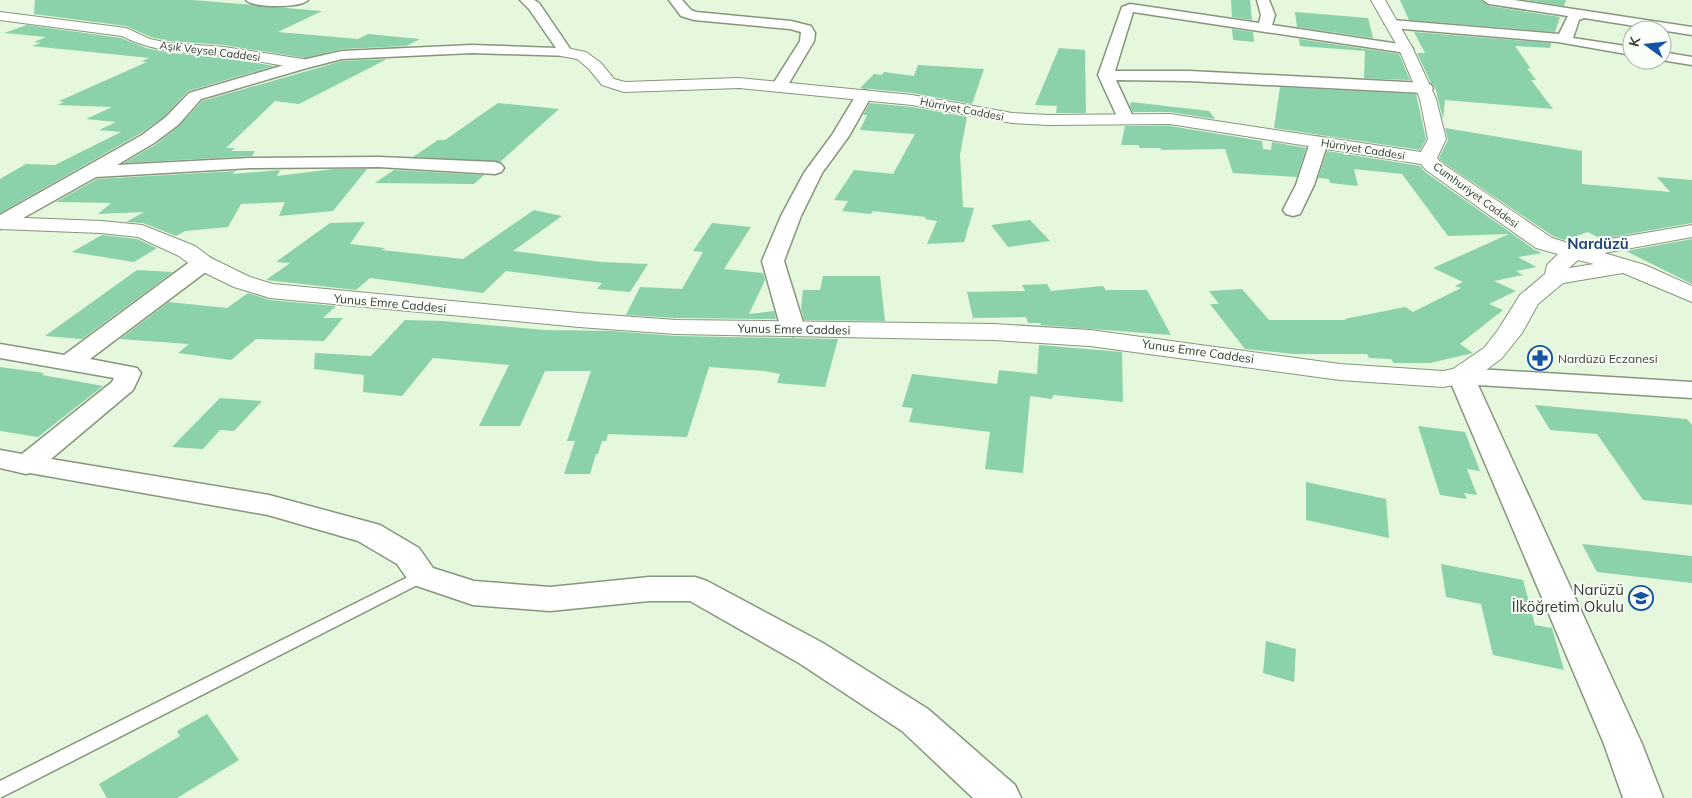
<svg xmlns="http://www.w3.org/2000/svg" width="1692" height="798" font-family="Mulish,sans-serif">
	<rect width="100%" height="100%" fill="#e5f7dc"/>
	<g fill="#8bd1aa">
		<polygon points="35,0 193,0 322,11 278,32 358,39 368,34 420,39 406,46 342,49 305,58 224,45 168,41 151,37 126,26 34,14"/>
		<polygon points="1231,0 1250,0 1252,20 1232,17"/>
		<polygon points="1400,0 1481,0 1489,6 1560,17 1555,32 1409,20"/>
		<polygon points="1526,0 1566,0 1564,6"/>
		<polygon points="1295,12 1368,18 1373,38 1297,27"/>
		<polygon points="27,25 121,38 146,48 171,53 233,59 274,66 188,91 165,116 141,133 0,213 0,179 26,164 55,165 121,132 99,130 116,122 86,119 112,107 58,105 64,102 59,101 147,62 141,61 150,58 32,46 41,43 34,42 46,37 4,33"/>
		<polygon points="1232,29 1253,32 1254,42 1233,40"/>
		<polygon points="1414,32 1551,43 1550,48 1515,46 1531,69 1527,68 1536,80 1531,80 1553,109 1445,100 1443,119 1435,87 1431,83 1417,53 1425,53"/>
		<polygon points="1299,39 1399,54 1410,80 1357,78 1364,78 1365,51 1300,46"/>
		<polygon points="1059,48 1085,50 1086,113 1056,113 1057,106 1035,105"/>
		<polygon points="387,59 299,104 275,101 226,148 235,148 231,151 255,151 252,156 124,163 155,145 179,126 202,101 342,61"/>
		<polygon points="918,65 984,69 972,104 912,93 860,88 874,74 882,75 884,72 914,76"/>
		<polygon points="1280,87 1416,94 1426,139 1420,150 1274,128"/>
		<polygon points="1131,102 1209,111 1215,119 1170,112 1133,112 1130,106"/>
		<polygon points="498,103 559,109 500,162 413,157 438,140 445,140"/>
		<polygon points="870,103 912,107 967,117 960,155 963,207 974,208 964,242 927,244 937,221 925,219 926,217 873,211 871,214 842,211 848,201 834,200 854,170 893,174 915,134 860,130 867,115 863,115"/>
		<polygon points="1125,126 1170,126 1262,141 1263,149 1271,150 1272,142 1306,148 1297,177 1233,173 1225,149 1162,150 1160,148 1140,148 1138,145 1121,145"/>
		<polygon points="1445,128 1582,151 1582,184 1670,192 1657,177 1692,180 1692,223 1601,239 1588,232 1564,240 1553,236 1441,161 1439,158 1448,140"/>
		<polygon points="1327,151 1420,166 1425,172 1535,250 1542,253 1518,257 1536,267 1516,271 1523,275 1494,281 1516,291 1489,304 1503,310 1460,344 1473,353 1430,363 1394,363 1391,359 1369,358 1367,354 1293,354 1245,349 1210,304 1219,304 1209,291 1242,289 1269,320 1346,320 1345,319 1405,307 1413,312 1461,288 1455,286 1463,282 1433,268 1509,234 1448,236 1402,174 1354,169 1358,186 1330,183 1329,179 1318,178"/>
		<polygon points="334,169 367,169 333,211 279,216 285,202 241,204 228,227 185,231 176,236 143,223 126,222 144,212 98,214 111,203 56,202 97,179 236,171 232,174 280,170 277,176"/>
		<polygon points="394,170 484,175 474,184 375,183"/>
		<polygon points="534,210 562,216 513,251 601,262 648,264 630,292 597,289 602,283 506,271 483,293 370,278 356,290 266,280 290,263 276,262 330,223 365,222 350,244 385,248 382,250 463,259"/>
		<polygon points="1030,220 1050,241 1008,247 991,225"/>
		<polygon points="712,223 751,227 724,269 763,273 765,280 749,314 774,311 776,319 676,318 626,315 640,287 682,289 703,252 693,251"/>
		<polygon points="102,235 137,239 157,248 134,262 72,252"/>
		<polygon points="1692,239 1692,284 1626,251"/>
		<polygon points="137,270 173,272 82,339 45,336"/>
		<polygon points="823,276 880,276 885,321 804,320 801,308 803,290 820,290"/>
		<polygon points="1047,284 1051,291 1103,286 1106,290 1147,290 1171,335 1040,325 1041,323 1028,323 1026,317 973,318 967,292 1025,291 1022,285"/>
		<polygon points="248,293 270,300 336,306 323,318 343,318 324,341 256,339 231,360 178,353 189,344 120,339 169,302 227,308"/>
		<polygon points="405,320 443,321 545,330 612,331 676,336 838,339 825,387 777,383 780,374 765,371 709,367 687,437 608,434 606,441 602,441 598,454 596,454 590,474 564,474 575,441 567,441 591,371 545,371 520,426 479,426 509,365 433,358 402,396 363,392 364,375 314,369 315,353 371,356"/>
		<polygon points="1039,345 1122,352 1123,402 1053,395 1052,399 1030,396 1023,473 985,469 990,432 909,422 913,408 902,407 912,374 997,384 999,370 1037,374"/>
		<polygon points="0,367 44,373 42,375 103,386 38,437 0,431"/>
		<polygon points="220,398 262,401 234,431 220,430 203,449 172,447"/>
		<polygon points="1535,405 1687,419 1692,425 1692,505 1643,500 1597,434 1550,430"/>
		<polygon points="1418,426 1465,432 1480,471 1467,469 1477,495 1464,493 1467,499 1440,495"/>
		<polygon points="1306,482 1386,499 1389,538 1306,520"/>
		<polygon points="1582,544 1692,556 1692,583 1597,572"/>
		<polygon points="1441,564 1523,580 1535,625 1552,628 1564,670 1493,655 1481,604 1446,597"/>
		<polygon points="1266,641 1296,649 1294,682 1263,673"/>
		<polygon points="207,714 239,760 177,798 107,798 99,784 180,736 177,731"/>
	</g>
	<g fill="none" stroke-linecap="round" stroke-linejoin="round">
		<defs>
			<polygon id="lane" points="422,570 427,572 430,576 427,580 0,798 0,781"/>
			<g id="street">
				<path d="M246,0h62c-7,8 -55,8 -62,0z"/>
				<polygon points="520,0 534,0 539,3 573,53 571,56 472,53 342,59 307,68 201,99 178,125 154,143 117,165 250,158 379,157 495,162 501,164 504,168 501,172 495,174 379,167 250,168 96,177 7,227 0,229 0,215 142,135 166,117 189,93 298,61 342,51 472,45 556,48 529,9"/>
				<polygon points="669,0 682,0 691,10 696,12 791,21 811,26 815,33 814,41 785,90 773,90 771,87 800,41 801,32 790,29 694,20 681,16"/>
				<polygon points="1257,0 1269,0 1275,15 1272,25 1406,45 1411,46 1413,49 1411,52 1406,53 1133,12 1115,71 1189,71 1425,83 1431,85 1433,88 1431,91 1425,93 1189,81 1116,80 1134,119 1132,123 1120,123 1098,75 1122,7 1130,4 1259,23 1261,15"/>
				<polygon points="1483,0 1514,0 1692,27 1692,35 1584,18 1579,20 1573,38 1632,47 1632,55 1558,42 1392,28 1385,24 1392,20 1559,34 1568,16 1489,4"/>
				<polygon points="1662,52 1692,57 1692,65 1661,60"/>
				<polygon points="864,90 870,92 872,95 849,136 822,173 801,216 784,261 805,329 801,334 793,336 785,334 781,329 762,261 781,216 804,173 832,135 858,92"/>
				<polygon points="1319,137 1325,138 1328,142 1314,185 1300,214 1293,216 1286,214 1283,210 1296,185 1310,142 1313,138"/>
				<polygon points="203,257 211,258 214,263 211,268 90,359 137,368 141,373 133,390 51,459 269,495 380,525 419,548 433,568 474,581 550,587 649,577 695,577 707,581 823,643 928,709 1015,785 1021,798 973,798 902,731 799,663 690,601 649,601 550,611 473,605 411,584 397,564 358,541 268,515 30,473 26,474 0,468 0,450 22,454 112,382 114,378 0,358 0,344 64,355 195,258"/>
				<polygon points="1461,368 1692,382 1692,398 1478,385 1642,744 1663,798 1623,798 1604,744 1448,376 1452,371"/>
			</g>
			<g id="secondary">
				<path d="M1371,0h14l28,49 23,50 10,40 -9,19 3,4 112,76 23,7 117,-20v12l-88,16 41,12 47,21v16l-69,-29 -60,10 -25,21 -16,29 -20,25 -32,24 -27,5 -103,-7 -250,-34 -96,-6 -318,-6 -97,-7 -309,-29 -36,-11 -39,-19 -16,-12 -41,-19 -37,-4 -101,-4v-12l101,4 41,4 53,21 16,12 39,19 23,7 306,29 97,7 318,4 96,6 250,34 103,7 10,-2 31,-21 14,-18 22,-35 25,-21 2,-9 11,-11 -22,-6 -110,-78 -5,-6 -251,-40 -122,1 -36,-2 -100,-18 -173,-17 -115,4 -22,-7 -13,-16 -12,-10 -16,-3 -3,-3 3,-3 5,-2 20,4 15,11 13,16 11,3 114,-4 173,17 100,18 36,2 122,-1 251,38 7,-13 -8,-40 -21,-50zM1578,260l16,4 -25,4z"/>
				<path d="M0,12l126,16 24,11 18,4 56,4 79,12 5,2 3,3 -3,3 -5,2c-27,-4 -53,-10 -80,-13 -36,-4 -68,-3 -101,-20l-122,-16z"/>
			</g>
		</defs>
		<use href="#lane" stroke="#86967d" stroke-width="3"/>
		<use href="#street" stroke="#86967d" stroke-width="3"/>
		<use href="#secondary" stroke="#86967d" stroke-width="2"/>
		<use href="#lane" fill="#fff" fill-rule="evenodd"/>
		<use href="#street" fill="#fff" fill-rule="evenodd"/>
		<use href="#secondary" fill="#fff" fill-rule="evenodd"/>
	</g>
	<defs>
		<symbol id="pharmacy-ring" viewBox="-11 -11 22 22"><circle r="9.5" fill="#fbfff9" stroke="#1453a3" stroke-width="1.5"/><path d="M-2-6h4v4h4v4h-4v4h-4v-4h-4v-4h4Z" fill="#1453a3"/></symbol>
		<symbol id="school-ring" viewBox="-11 -11 22 22"><circle r="9.5" fill="#fbfff9" stroke="#1453a3" stroke-width="1.5"/><path d="M0-5L7-2L0 1L-7-2ZM-4 1L0 2.5L4 1V4Q0 6-4 4Z" fill="#1453a3"/></symbol>
	</defs>
	<g fill-rule="evenodd">
		<use href="#pharmacy-ring" x="1526" y="344" width="28" height="28"/>
		<use href="#school-ring" x="1627" y="584" width="28" height="28"/>
	</g>
	<g text-anchor="middle" dominant-baseline="central" stroke-width="4" stroke-linejoin="round" paint-order="stroke">
		<g font-size="11" fill="#343b30" stroke="#fbfff9">
			<text transform="translate(210 51) rotate(7)">Aşık Veysel Caddesi</text>
			<text transform="translate(962 109) rotate(11)">Hürriyet Caddesi</text>
			<text transform="translate(1363 149) rotate(9)">Hürriyet Caddesi</text>
			<text transform="translate(1476 195) rotate(36)">Cumhuriyet Caddesi</text>
		</g>
		<g font-size="12" fill="#343b30" stroke="#fbfff9">
			<text transform="translate(390 303) rotate(5)">Yunus Emre Caddesi</text>
			<text transform="translate(794 329) rotate(1)">Yunus Emre Caddesi</text>
			<text transform="translate(1198 351) rotate(8)">Yunus Emre Caddesi</text>
		</g>
		<g font-size="12" fill="#343b30" stroke="#fbfff9" text-anchor="start">
			<text x="1558" y="358">Nardüzü Eczanesi</text>
		</g>
		<g font-size="15" font-weight="bold" fill="#1d4378" stroke="#fbfff9">
			<text x="1598" y="243">Nardüzü</text>
		</g>
		<g font-size="15" fill="#343b30" stroke="#fbfff9" text-anchor="end">
			<text x="1624" y="589">Narüzü<tspan x="1624" dy="17">İlköğretim Okulu</tspan></text>
		</g>
	</g>
	<g transform="translate(1647 45) rotate(285)"><circle r="24" fill="#fbfff9" stroke="#abb1a9"/>
	<path d="M0-4L9 19L0 12L-9 19Z" fill="#1453a3"/>
	<text y="-8" font-size="14" font-weight="bold" text-anchor="middle" fill="#343b30">K</text>
	</g>
</svg>
